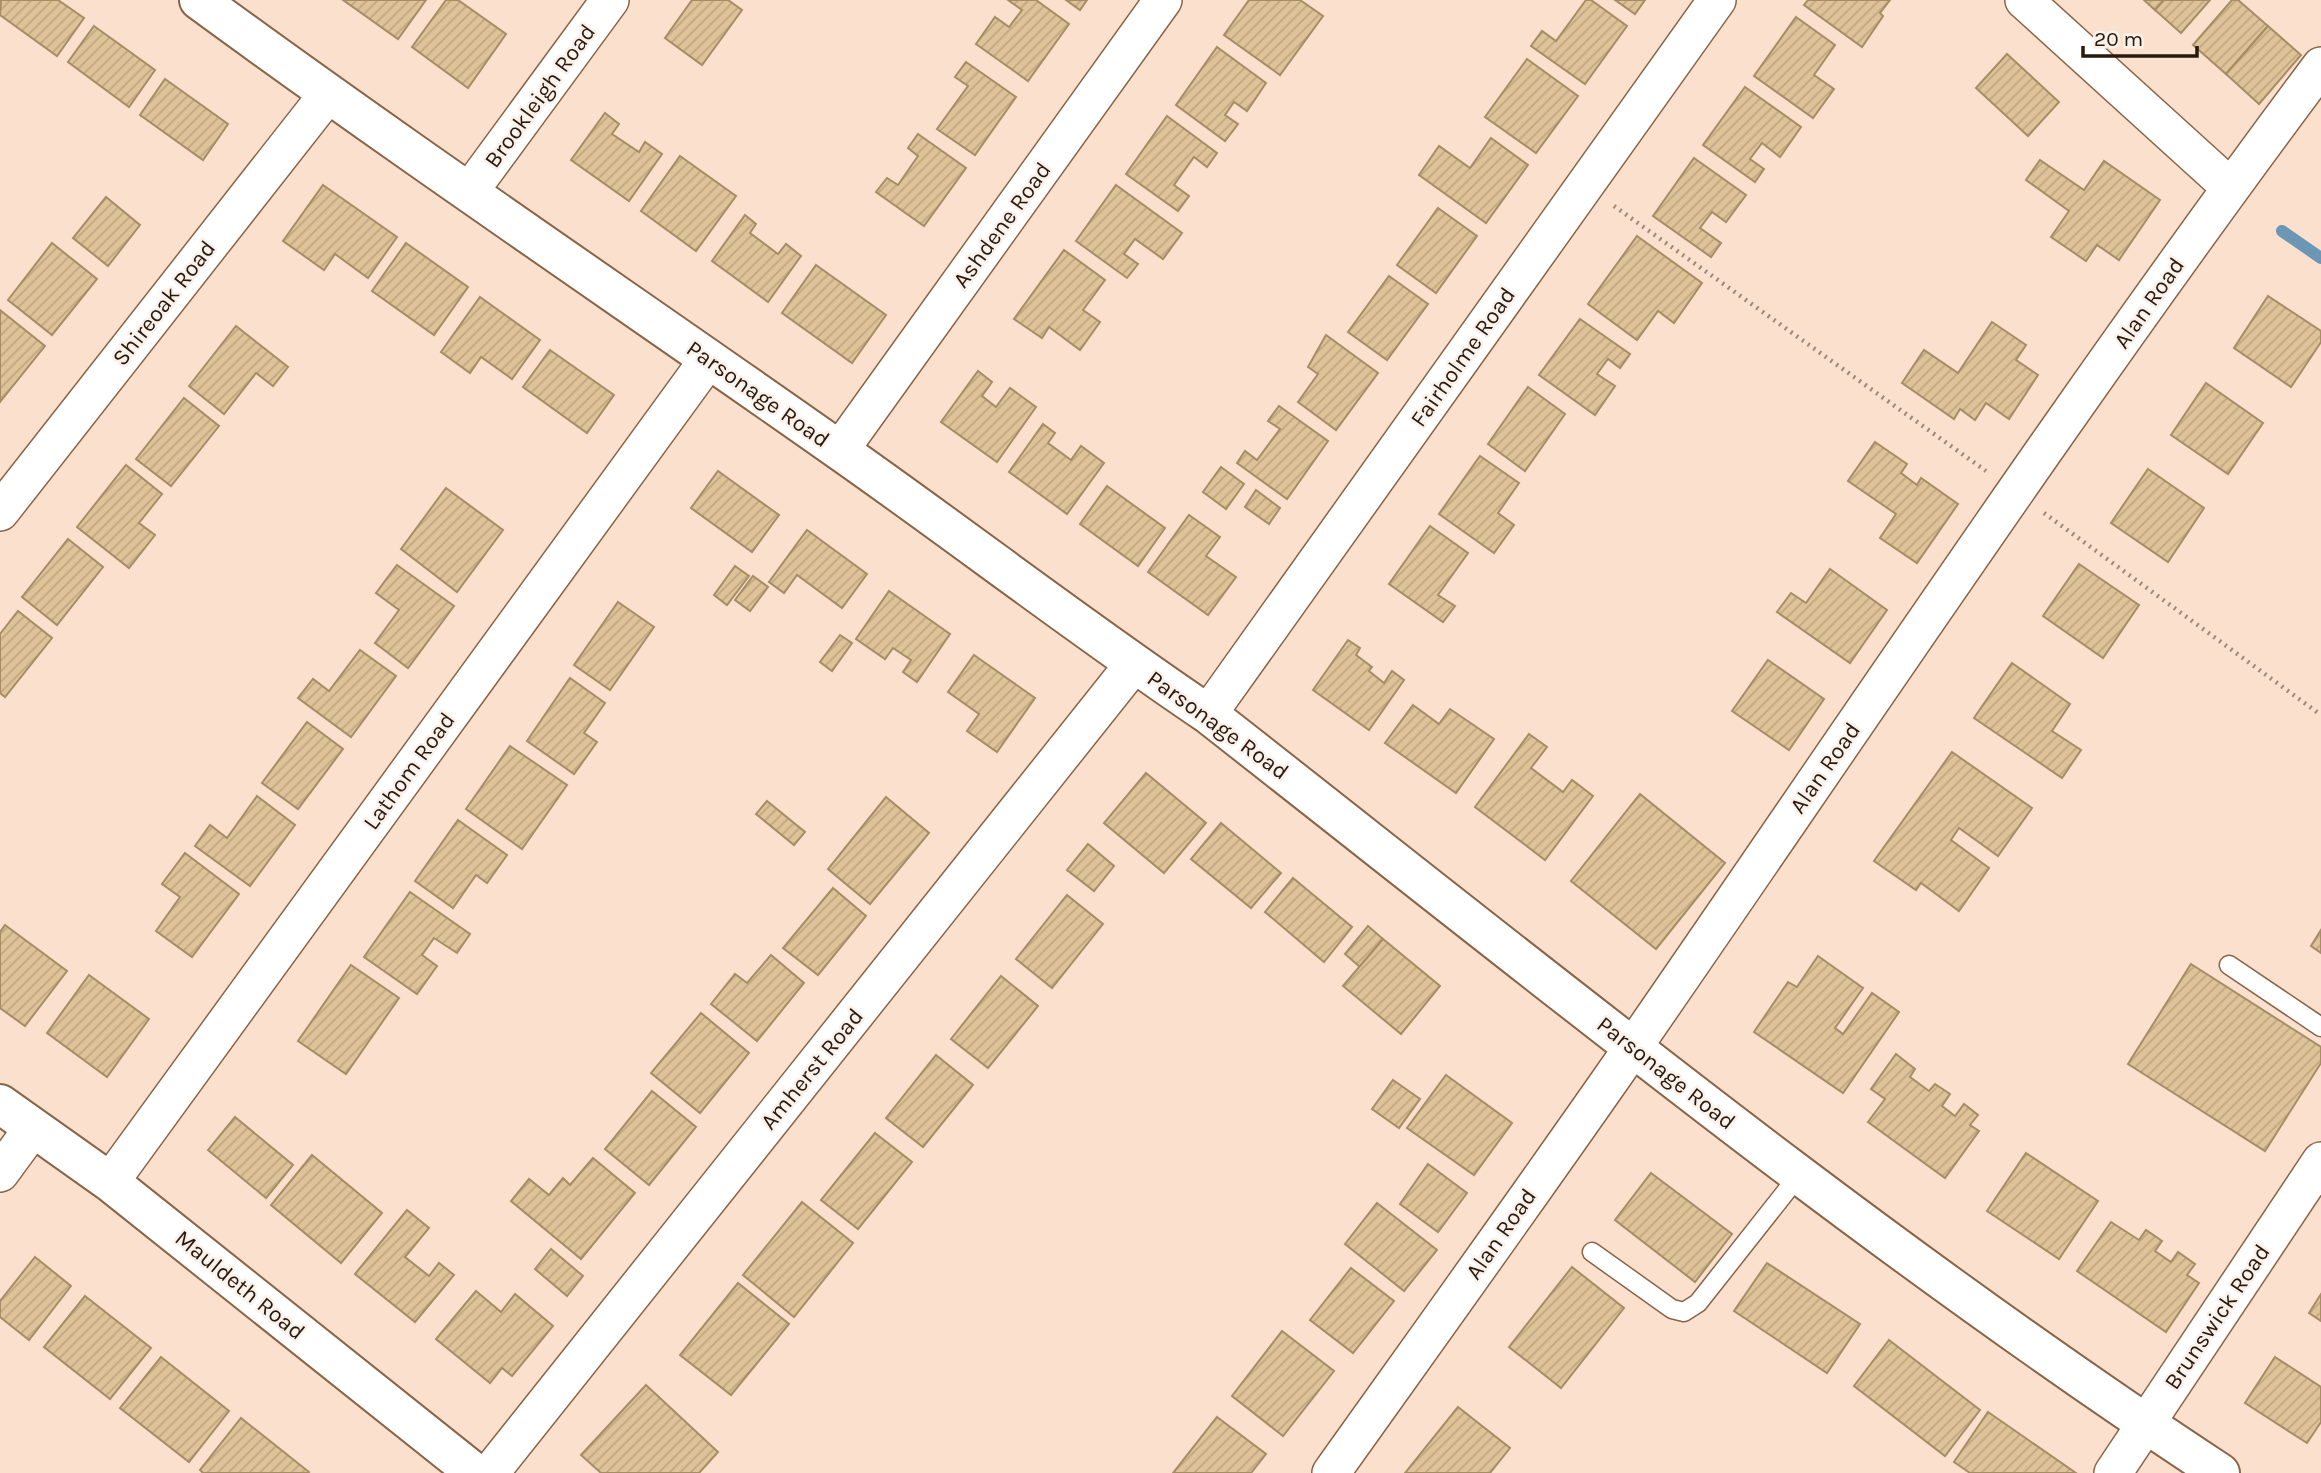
<svg xmlns="http://www.w3.org/2000/svg" width="2321" height="1473" font-family="Karla,sans-serif">
	<defs>
		<pattern id="building-hatch" width="6" height="6" patternUnits="userSpaceOnUse" patternTransform="scale(1.75)"><rect width="6" height="6" fill="#dec398"/><path d="M-1 1l2-2M0 6l6-6M5 7l2-2" fill="none" stroke="#bea782"/></pattern>
	</defs>
	<rect width="100%" height="100%" fill="#fae0cd"/>
	<g fill="none" stroke-linecap="round" stroke-linejoin="round">
		<polyline stroke="#6c97b4" stroke-width="12" points="2282,231 2321,258"/>
	</g>
	<g fill="url(#building-hatch)" stroke="#a68d63" stroke-width="2">
		<polygon points="1,0 58,0 84,18 57,56 0,15"/>
		<polygon points="343,0 426,0 398,39"/>
		<polygon points="446,0 458,0 506,34 468,88 412,47"/>
		<polygon points="692,0 728,0 742,10 702,65 665,38"/>
		<polygon points="1008,0 1036,0 1069,24 1028,81 976,44 995,17 1009,27 1022,10"/>
		<polygon points="1066,0 1087,0 1080,10"/>
		<polygon points="1249,0 1300,0 1323,16 1280,75 1224,35"/>
		<polygon points="1586,0 1591,0 1627,26 1585,84 1531,46 1542,31 1556,41"/>
		<polygon points="1615,0 1645,0 1635,14"/>
		<polygon points="1808,0 1890,0 1880,13 1883,16 1862,47 1804,5"/>
		<polygon points="2144,0 2164,0 2155,10"/>
		<polygon points="2164,0 2210,0 2181,33 2155,10"/>
		<polygon points="2232,0 2238,0 2268,26 2226,74 2193,45"/>
		<polygon points="1796,17 1835,45 1814,75 1834,89 1813,118 1754,76"/>
		<polygon points="94,26 155,70 129,107 68,62"/>
		<polygon points="2268,26 2301,55 2259,104 2226,74"/>
		<polygon points="1217,47 1266,83 1247,111 1234,102 1225,115 1238,124 1225,141 1176,105"/>
		<polygon points="2007,54 2059,102 2028,136 1976,88"/>
		<polygon points="1527,59 1578,96 1536,153 1485,117"/>
		<polygon points="966,62 1016,97 975,155 937,129 968,86 955,77"/>
		<polygon points="165,79 228,124 203,160 140,115"/>
		<polygon points="1745,87 1801,127 1780,157 1762,143 1750,159 1764,169 1755,182 1703,145"/>
		<polygon points="605,113 619,124 612,134 639,152 645,142 662,154 629,201 571,160"/>
		<polygon points="1167,116 1217,153 1207,167 1194,157 1174,185 1189,196 1178,211 1126,174"/>
		<polygon points="918,134 966,168 924,226 876,192 887,178 898,185 918,156 908,148"/>
		<polygon points="1491,138 1528,165 1486,223 1419,175 1439,146 1470,168"/>
		<polygon points="680,156 736,196 696,251 641,211"/>
		<polygon points="1694,158 1746,195 1726,222 1712,212 1700,228 1721,243 1711,257 1653,216"/>
		<polygon points="2040,160 2084,190 2104,161 2160,200 2119,260 2097,245 2086,261 2051,237 2069,211 2026,180"/>
		<polygon points="323,185 397,237 368,278 335,254 324,270 283,241"/>
		<polygon points="1116,185 1182,233 1163,259 1135,239 1124,254 1138,264 1127,278 1076,241"/>
		<polygon points="106,197 140,225 108,266 73,238"/>
		<polygon points="1438,208 1477,236 1436,293 1397,265"/>
		<polygon points="745,215 756,224 750,233 778,254 786,244 801,256 768,302 712,261"/>
		<polygon points="1637,236 1702,283 1674,323 1658,311 1637,340 1588,304"/>
		<polygon points="52,243 97,279 52,335 8,300"/>
		<polygon points="406,243 468,287 434,335 372,291"/>
		<polygon points="1064,250 1105,280 1083,310 1100,322 1080,350 1049,327 1042,338 1014,319"/>
		<polygon points="816,265 886,315 852,363 782,313"/>
		<polygon points="1389,276 1428,304 1387,360 1348,332"/>
		<polygon points="2268,296 2321,331 2321,342 2291,387 2234,348"/>
		<polygon points="480,297 540,340 512,379 481,357 470,373 441,352"/>
		<polygon points="0,310 45,346 0,402"/>
		<polygon points="1580,319 1630,354 1620,368 1608,359 1597,374 1615,386 1595,415 1539,375"/>
		<polygon points="1992,322 2026,345 2016,360 2038,375 2009,419 1986,403 1975,420 1960,409 1954,419 1902,383 1924,350 1958,373"/>
		<polygon points="236,326 288,367 273,386 256,373 224,414 189,386"/>
		<polygon points="1326,335 1378,373 1336,430 1298,402 1318,374 1308,367"/>
		<polygon points="550,350 614,395 587,433 523,387"/>
		<polygon points="978,371 992,382 982,396 996,407 1010,388 1036,407 997,462 941,422"/>
		<polygon points="2206,383 2263,423 2228,474 2171,435"/>
		<polygon points="1528,387 1565,414 1525,471 1488,444"/>
		<polygon points="184,398 219,426 171,486 136,459"/>
		<polygon points="1279,406 1328,441 1287,499 1237,463 1245,451 1257,460 1280,429 1268,421"/>
		<polygon points="1043,424 1055,433 1048,443 1071,460 1081,446 1104,463 1067,514 1009,472"/>
		<polygon points="1875,442 1907,464 1901,473 1917,485 1921,478 1958,504 1917,563 1880,538 1896,514 1848,481"/>
		<polygon points="1480,456 1519,483 1498,513 1514,525 1494,553 1439,514"/>
		<polygon points="126,465 162,494 139,523 155,535 129,568 77,527"/>
		<polygon points="1221,467 1244,484 1226,509 1203,492"/>
		<polygon points="2148,469 2204,508 2168,562 2111,523"/>
		<polygon points="718,471 779,515 752,552 691,508"/>
		<polygon points="1107,486 1165,528 1138,566 1080,524"/>
		<polygon points="446,488 503,530 457,592 401,549"/>
		<polygon points="1256,490 1280,508 1269,524 1245,507"/>
		<polygon points="1189,515 1220,537 1206,556 1236,577 1208,615 1148,572"/>
		<polygon points="1430,526 1468,553 1438,595 1455,606 1443,622 1389,584"/>
		<polygon points="807,530 867,574 842,608 797,575 784,593 769,582"/>
		<polygon points="68,539 103,567 57,625 22,597"/>
		<polygon points="2079,564 2139,605 2103,658 2043,616"/>
		<polygon points="397,565 454,606 408,668 375,643 399,610 376,593"/>
		<polygon points="735,566 749,576 727,605 714,595"/>
		<polygon points="1830,569 1887,610 1850,663 1777,612 1791,593 1806,603"/>
		<polygon points="753,576 768,587 750,611 735,600"/>
		<polygon points="889,591 950,634 917,682 903,672 911,660 893,648 885,659 856,639"/>
		<polygon points="618,602 654,627 610,690 574,665"/>
		<polygon points="18,611 52,638 5,697 0,693 0,634"/>
		<polygon points="840,635 852,643 832,671 820,662"/>
		<polygon points="1348,640 1360,648 1356,655 1372,667 1369,671 1384,683 1392,671 1404,680 1369,730 1313,690"/>
		<polygon points="360,650 396,676 351,737 298,698 313,679 329,691"/>
		<polygon points="974,655 1035,698 997,752 967,731 979,714 948,692"/>
		<polygon points="1768,660 1824,699 1789,750 1732,711"/>
		<polygon points="2012,663 2070,704 2052,731 2081,750 2062,778 1974,718"/>
		<polygon points="570,678 605,703 584,733 597,742 574,774 527,741"/>
		<polygon points="1413,705 1439,724 1450,709 1494,739 1456,793 1385,743"/>
		<polygon points="307,722 343,749 298,809 262,783"/>
		<polygon points="1529,734 1547,747 1531,768 1563,792 1572,780 1593,796 1545,860 1475,807"/>
		<polygon points="510,746 567,785 522,849 466,809"/>
		<polygon points="1952,752 2032,808 1998,856 1959,828 1951,840 1989,868 1959,911 1921,883 1916,890 1874,861"/>
		<polygon points="1146,773 1206,823 1164,873 1104,823"/>
		<polygon points="1640,794 1725,863 1656,949 1571,881"/>
		<polygon points="257,796 295,825 250,886 195,846 210,825 227,838"/>
		<polygon points="886,797 929,833 870,904 828,869"/>
		<polygon points="767,801 805,832 794,845 756,814"/>
		<polygon points="458,820 507,855 487,883 476,875 453,908 415,881"/>
		<polygon points="1221,823 1281,873 1251,908 1191,859"/>
		<polygon points="1088,844 1114,866 1094,891 1067,870"/>
		<polygon points="185,853 239,894 192,957 156,931 180,897 162,884"/>
		<polygon points="1293,878 1352,927 1324,962 1265,912"/>
		<polygon points="833,888 866,916 818,975 783,948"/>
		<polygon points="410,892 470,934 457,953 434,938 422,955 437,966 417,994 364,957"/>
		<polygon points="1067,895 1103,924 1052,988 1016,959"/>
		<polygon points="5,925 67,971 25,1026 0,1008 0,932"/>
		<polygon points="1368,926 1383,939 1360,967 1345,954"/>
		<polygon points="2321,930 2321,953 2311,946"/>
		<polygon points="1383,939 1440,986 1401,1034 1343,986"/>
		<polygon points="771,955 804,983 757,1041 711,1004 735,974 747,983"/>
		<polygon points="1818,956 1863,988 1835,1028 1843,1034 1872,993 1899,1012 1843,1093 1754,1032 1788,982 1797,987"/>
		<polygon points="2191,964 2321,1047 2321,1063 2265,1151 2128,1064"/>
		<polygon points="351,965 399,998 346,1074 298,1041"/>
		<polygon points="89,975 149,1019 107,1077 47,1033"/>
		<polygon points="1001,976 1038,1006 988,1068 951,1039"/>
		<polygon points="701,1013 749,1053 700,1113 651,1073"/>
		<polygon points="1896,1054 1915,1069 1910,1077 1929,1091 1935,1084 1950,1094 1942,1106 1955,1116 1964,1104 1978,1115 1970,1125 1979,1131 1945,1178 1868,1122 1885,1099 1871,1089"/>
		<polygon points="936,1055 973,1085 923,1147 886,1118"/>
		<polygon points="1446,1075 1512,1123 1474,1175 1407,1128"/>
		<polygon points="1393,1080 1420,1099 1399,1128 1372,1109"/>
		<polygon points="652,1091 696,1127 649,1185 605,1149"/>
		<polygon points="235,1117 293,1165 266,1198 208,1150"/>
		<polygon points="875,1133 912,1162 858,1229 821,1200"/>
		<polygon points="2026,1153 2098,1201 2059,1259 1987,1211"/>
		<polygon points="312,1155 382,1213 341,1263 271,1205"/>
		<polygon points="593,1158 635,1193 581,1259 511,1201 529,1179 549,1195 563,1178 570,1185"/>
		<polygon points="1428,1164 1467,1193 1438,1232 1400,1204"/>
		<polygon points="1651,1173 1732,1234 1695,1282 1615,1220"/>
		<polygon points="802,1202 853,1243 794,1317 743,1275"/>
		<polygon points="1377,1203 1437,1250 1404,1291 1345,1244"/>
		<polygon points="407,1210 429,1228 405,1257 429,1276 439,1263 454,1275 415,1322 355,1274"/>
		<polygon points="2111,1222 2139,1240 2146,1230 2162,1241 2155,1251 2171,1262 2178,1252 2195,1264 2187,1275 2199,1283 2166,1332 2077,1271"/>
		<polygon points="551,1249 583,1276 567,1296 535,1269"/>
		<polygon points="35,1257 71,1286 29,1340 0,1317 0,1301"/>
		<polygon points="1767,1263 1860,1324 1827,1373 1734,1311"/>
		<polygon points="1572,1267 1624,1308 1561,1388 1509,1347"/>
		<polygon points="1351,1268 1394,1301 1353,1353 1310,1320"/>
		<polygon points="738,1283 789,1324 731,1395 680,1355"/>
		<polygon points="476,1291 501,1312 515,1294 553,1326 512,1376 502,1368 490,1383 436,1339"/>
		<polygon points="2321,1294 2321,1321 2309,1313"/>
		<polygon points="85,1296 151,1348 110,1399 44,1347"/>
		<polygon points="1282,1331 1334,1371 1283,1436 1232,1396"/>
		<polygon points="1889,1340 1980,1410 1945,1456 1854,1386"/>
		<polygon points="161,1357 229,1411 189,1462 120,1408"/>
		<polygon points="2275,1357 2321,1387 2321,1422 2307,1443 2245,1403"/>
		<polygon points="646,1385 718,1452 699,1473 601,1473 581,1455"/>
		<polygon points="1458,1407 1510,1448 1490,1473 1405,1473"/>
		<polygon points="1988,1412 2076,1473 1970,1473 1954,1462"/>
		<polygon points="1217,1417 1266,1454 1251,1473 1173,1473"/>
		<polygon points="241,1418 309,1472 308,1473 203,1473 200,1470"/>
	</g>
	<g fill="none" stroke-linecap="round" stroke-linejoin="round">
		<defs>
			<g id="service">
				<polyline points="2229,965 2321,1027"/>
				<polyline points="1592,1252 1672,1309 1684,1312 1698,1303 1799,1175"/>
			</g>
			<g id="minor">
				<polyline points="2024,0 2230,187"/>
				<polyline points="469,192 610,0"/>
				<polyline points="840,450 1163,0"/>
				<polyline points="0,512 328,94"/>
				<polyline points="1208,714 1717,0"/>
				<polyline points="0,1173 33,1128"/>
				<polyline points="110,1182 708,360"/>
				<polyline points="490,1473 1134,664"/>
				<path d="M1331,1473c102,-143 205,-286 305,-430 226,-327 447,-659 685,-977"/>
				<polyline points="2113,1473 2321,1161"/>
			</g>
			<g id="tertiary">
				<path d="M199,0c210,154 427,300 640,450 124,87 244,180 369,264 332,260 660,528 1012,759"/>
				<polyline points="0,1104 110,1182 475,1473"/>
			</g>
		</defs>
		<use href="#service" stroke="#8a6447" stroke-width="21"/>
		<use href="#minor" stroke="#8a6447" stroke-width="40"/>
		<use href="#tertiary" stroke="#8a6447" stroke-width="42"/>
		<g stroke="#9d8878" stroke-width="4.5" stroke-dasharray="2 5" stroke-linecap="butt">
			<polyline points="1614,206 1986,471"/>
			<polyline points="2044,513 2321,715"/>
		</g>
		<use href="#service" stroke="#fff" stroke-width="18"/>
		<use href="#minor" stroke="#fff" stroke-width="37"/>
		<use href="#tertiary" stroke="#fff" stroke-width="38"/>
	</g>
	<g text-anchor="middle" dominant-baseline="central" stroke-width="5" stroke-linejoin="round" paint-order="stroke">
		<g font-size="23" fill="#29190d" stroke="#faf1eb">
			<text transform="translate(540 96) rotate(-54)">Brookleigh Road</text>
			<text transform="translate(1002 225) rotate(-54)">Ashdene Road</text>
			<text transform="translate(164 303) rotate(-52)">Shireoak Road</text>
			<text transform="translate(2149 303) rotate(-55)">Alan Road</text>
			<text transform="translate(1463 357) rotate(-55)">Fairholme Road</text>
			<text transform="translate(758 394) rotate(35)">Parsonage Road</text>
			<text transform="translate(1218 725) rotate(36)">Parsonage Road</text>
			<text transform="translate(1825 768) rotate(-55)">Alan Road</text>
			<text transform="translate(409 771) rotate(-54)">Lathom Road</text>
			<text transform="translate(812 1069) rotate(-51)">Amherst Road</text>
			<text transform="translate(1666 1073) rotate(38)">Parsonage Road</text>
			<text transform="translate(1501 1234) rotate(-55)">Alan Road</text>
			<text transform="translate(240 1285) rotate(39)">Mauldeth Road</text>
			<text transform="translate(2217 1317) rotate(-56)">Brunswick Road</text>
		</g>
	</g>
	<path d="M2083 46v10h114v-10" fill="none" stroke="#29190d" stroke-width="3.5"/>
	<text x="2094" y="46" font-size="21" fill="#29190d" stroke="#faf1eb" stroke-width="5" paint-order="stroke">20 m</text>
</svg>
